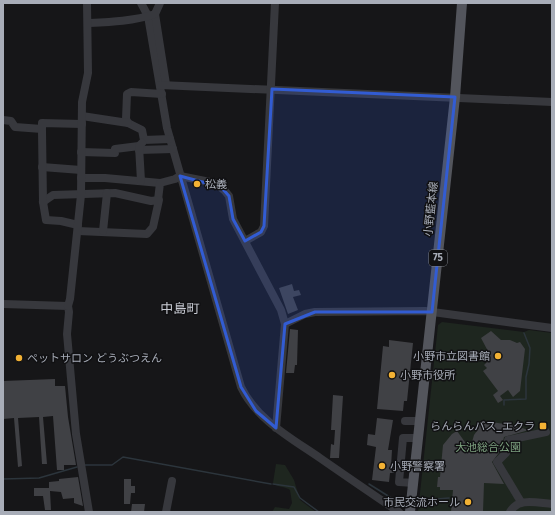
<svg xmlns="http://www.w3.org/2000/svg" width="555" height="515" font-family="'Fira Sans','Noto Sans JP',sans-serif">
	<rect width="100%" height="100%" fill="#161618"/>
	<g fill="#1e261f">
		<polygon points="442,322 524,332 529,330 552,333 552,512 418,512 438,325"/>
		<path d="M276,464l9,1 9,15 6,20 16,12h-44l3,-5 14,2 3,-6 -2,-13c-5,-4 -12,-2 -17,-7z"/>
	</g>
	<g fill="none" stroke-linecap="round" stroke-linejoin="round">
		<g stroke="#2c353c" stroke-width="1.5">
			<polyline points="504,405 504,400 526,399 526,377 529,364 530,348 524,333"/>
			<polyline points="84,465 112,465 123,457 271,484"/>
			<polyline points="3,479 39,478 77,467"/>
			<polyline points="273,484 294,487 300,498 319,512"/>
			<polyline points="369,484 401,504"/>
			<polyline points="437,499 449,498"/>
		</g>
	</g>
	<g fill="#404145">
		<polygon points="292,284 294,291 299,290 301,295 293,297 298,310 288,314 279,288"/>
		<polygon points="290,329 298,330 297,365 295,365 294,373 286,373"/>
		<polygon points="491,331 501,340 510,340 517,343 520,342 525,349 520,391 513,397 508,390 500,396 503,400 498,403 493,395 498,391 483,371 487,368 484,365 487,362 485,359 490,355 481,338"/>
		<polygon points="389,340 413,343 407,401 404,401 403,411 377,409 383,346 389,347"/>
		<polygon points="55,379 55,386 65,386 68,417 76,465 64,465 64,470 57,470 53,416 43,417 47,464 42,464 39,417 18,418 22,466 18,467 14,418 3,419 3,381"/>
		<polygon points="333,395 343,396 339,458 330,458 331,444 334,445 335,430 331,430"/>
		<polygon points="377,418 393,420 388,450 392,450 391,467 395,468 394,473 390,473 389,482 372,480 376,447 367,445 368,434 375,435"/>
		<polygon points="491,422 511,425 529,430 504,437 501,450 492,462 504,484 484,483 483,512 451,512 453,490 440,490 440,487 437,487 438,477 440,477 443,445 452,434 457,431 470,449 474,435 479,428 477,424"/>
		<polygon points="78,477 83,506 74,503 74,498 63,499 61,492 50,491 51,510 45,510 43,496 34,496 34,488 49,488 49,482 59,481 59,479"/>
		<polygon points="124,479 131,479 131,486 135,486 135,493 131,493 130,504 124,504"/>
		<polygon points="132,504 145,504 144,512 131,512"/>
	</g>
	<g fill="none" stroke-linecap="round" stroke-linejoin="round">
		<g stroke="#37383d" stroke-width="8">
			<path d="M141,3l7,13 19,112 74,259c16,33 50,51 79,71 26,18 52,36 79,54"/>
			<polyline points="155,14 166,84"/>
			<path d="M89,23c22,-1 45,-2 66,-9l5,-11"/>
			<polyline points="160,85 552,102"/>
			<polyline points="162,94 131,92 127,94 126,119 128,123 142,130 144,140 170,139"/>
			<polyline points="82,116 128,123"/>
			<polyline points="3,120 11,121 15,127 42,129"/>
			<polyline points="139,150 173,149"/>
			<polyline points="81,152 115,153 115,149 139,146"/>
			<polyline points="42,167 81,170"/>
			<polyline points="81,178 105,178 160,183"/>
			<polyline points="141,181 139,146 142,143"/>
			<polyline points="158,200 160,183 175,179 180,176 215,183 225,191 229,196 233,219 281,310 285,324 276,428"/>
			<polyline points="43,202 53,195 115,193 151,201 159,200 153,227 147,234 78,231"/>
			<polyline points="78,225 61,221 46,220 43,202 42,131 42,123 82,124"/>
			<polyline points="103,231 107,193"/>
			<polyline points="245,241 261,232 264,226 275,3"/>
			<polyline points="3,304 68,306 69,312 67,334 76,434 89,512"/>
			<polyline points="68,306 70,299 81,195 82,102 88,73 87,3"/>
			<polyline points="285,324 305,314 315,312 425,311 552,328"/>
			<polyline points="405,421 420,421"/>
			<polyline points="414,483 399,482 403,438 418,438"/>
			<polyline points="521,502 497,462 506,453 508,440 546,432"/>
			<polyline points="166,512 172,481"/>
			<path d="M510,512c8,-15 27,-9 42,-8"/>
		</g>
		<polyline stroke="#53555c" stroke-width="10" points="410,512 455,97 462,3"/>
	</g>
	<path fill="#325cd3" fill-opacity="0.2" stroke="#325cd3" stroke-width="3" stroke-linejoin="round" d="M272,89l183,8 -23,215h-117l-30,12 -9,104 -20,-17 -15,-24 -61,-211 41,11 8,9 4,23 12,22 16,-9 3,-6z"/>
	<g fill="#f2b134" stroke="#111113" stroke-width="1.5">
		<circle cx="197" cy="184" r="4"/>
		<circle cx="498" cy="356" r="4"/>
		<circle cx="19" cy="358" r="4"/>
		<circle cx="392" cy="375" r="4"/>
		<rect x="539" y="422" width="8" height="8" rx="2"/>
		<circle cx="382" cy="466" r="4"/>
		<circle cx="468" cy="502" r="4"/>
	</g>
	<g text-anchor="middle" dominant-baseline="central" stroke-width="3" stroke-linejoin="round" paint-order="stroke">
		<rect fill="#111113" stroke="#7b7e86" stroke-width="1" x="429" y="250" width="18" height="16" rx="3"/>
		<g font-size="10" font-weight="bold" fill="#a8adb8">
			<text x="438" y="258">75</text>
		</g>
		<g font-size="11" fill="#a8adb8" stroke="#111113" text-anchor="start">
			<text x="205" y="184">松義</text>
			<text x="490" y="356" text-anchor="end">小野市立図書館</text>
			<text x="27" y="358">ペットサロン どうぶつえん</text>
			<text x="400" y="375">小野市役所</text>
			<text x="535" y="426" text-anchor="end">らんらんバス_エクラ</text>
			<text x="390" y="466">小野警察署</text>
			<text x="460" y="502" text-anchor="end">市民交流ホール</text>
		</g>
		<g font-size="11" fill="#a8adb8" stroke="#111113">
			<text transform="translate(431 209) rotate(-84)">小野藍本線</text>
		</g>
		<g font-size="11" fill="#7fa381" stroke="#111113">
			<text x="488" y="447">大池総合公園</text>
		</g>
		<g font-size="13" fill="#c9ccd4" stroke="#111113">
			<text x="180" y="308">中島町</text>
		</g>
	</g>
	<rect width="555" height="515" fill="none" stroke="#a8adb8" stroke-width="8"/>
</svg>
